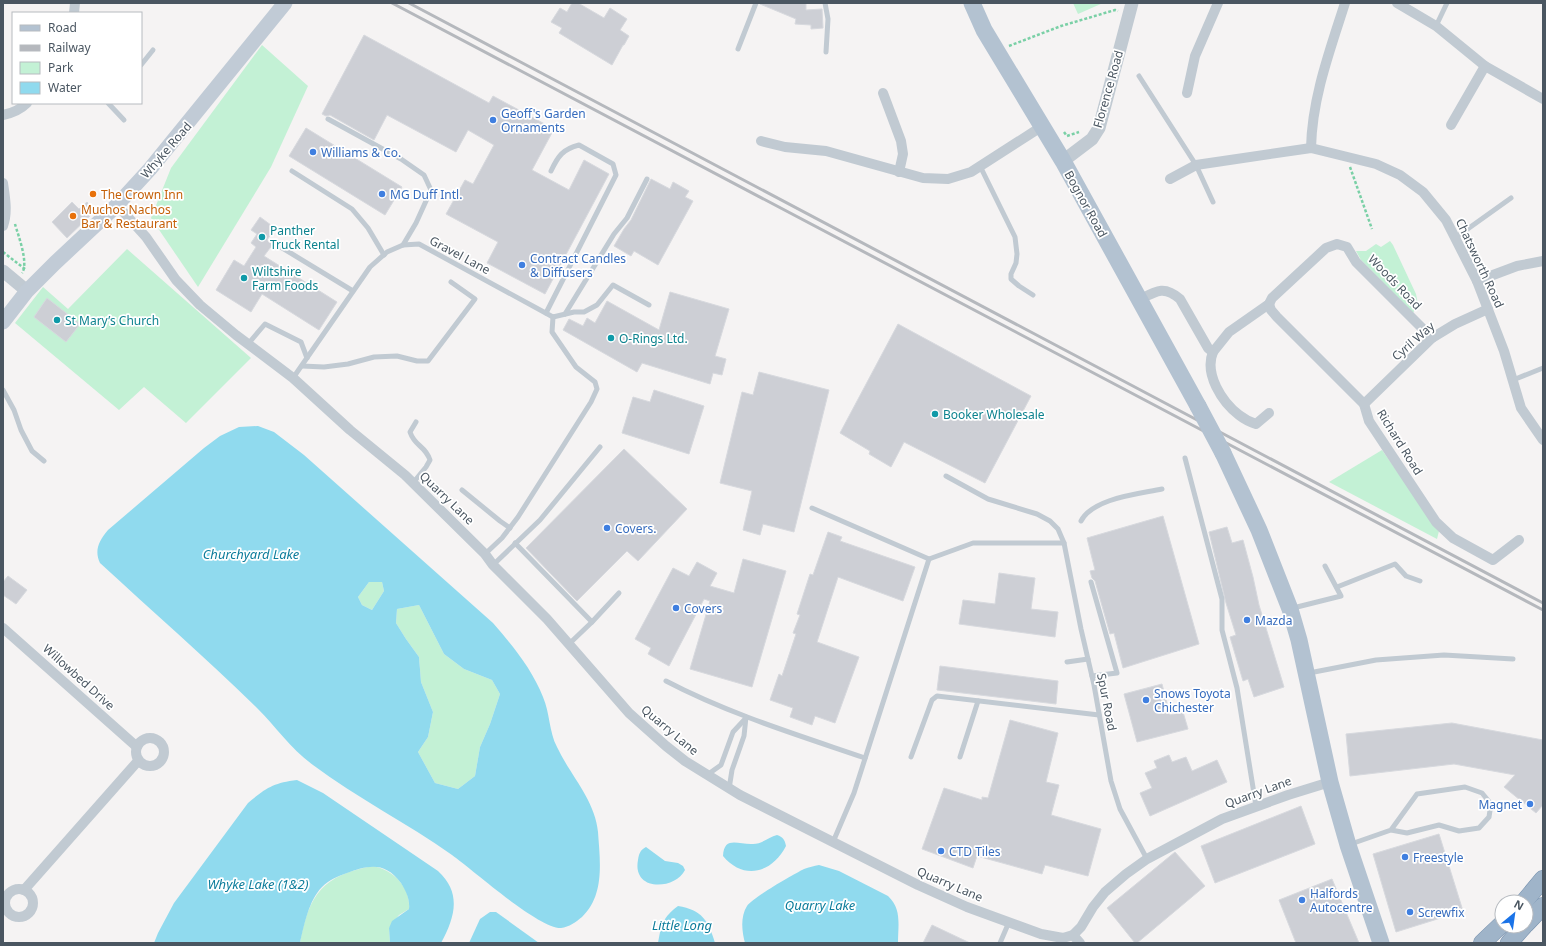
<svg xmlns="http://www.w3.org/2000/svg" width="1546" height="946" font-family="'Noto Sans',sans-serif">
	<rect width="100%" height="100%" fill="#f5f3f3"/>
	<g fill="#c3f1d5">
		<polygon points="1073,3 1103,3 1078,14"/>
		<polygon points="262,45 308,86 271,167 198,287 151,218 171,168"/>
		<polygon points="1390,241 1393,245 1416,294 1418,304 1413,313 1361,260 1356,251 1366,251 1376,244 1381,247"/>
		<polygon points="127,249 251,358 186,423 144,387 119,410 15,323 43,287 68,309"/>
		<polygon points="1382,450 1439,531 1437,539 1329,482"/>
		<polygon points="369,582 382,582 384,591 372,610 362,605 358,597"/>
		<polygon points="419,605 444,654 464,669 492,680 500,694 490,724 480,747 475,776 458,789 435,783 418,752 428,737 433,712 421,682 419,657 406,639 396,623 397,609"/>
		<path d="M373,866c20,4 38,21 36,43l-10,6 -10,13 1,15h-90c9,-49 23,-68 73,-77z"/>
	</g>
	<g fill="#90daee" fill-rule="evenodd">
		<path d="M258,426l16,6 30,23 189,168c20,23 39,46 50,74 7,16 6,35 14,50 13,28 38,53 41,85 2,29 7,63 -16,85 -6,5 -13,10 -21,11 -22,1 -88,-58 -109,-73 -45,-32 -95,-57 -139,-90 -22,-16 -37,-38 -56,-57 -51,-50 -105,-97 -157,-145 -6,-13 -1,-22 8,-33l96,-82 16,-12 19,-9zM369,582h13l2,9 -12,19 -10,-5 -4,-8zM419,605l25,49 20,15 28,11 8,14 -10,30 -10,23 -5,29 -17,13 -23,-6 -17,-31 10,-15 5,-25 -12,-30 -2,-25 -13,-18 -10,-16 1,-14z"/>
		<path d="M297,780l26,13 115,78c24,22 17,46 3,72h-51l-1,-15 3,-7 17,-12c1,-10 -3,-18 -8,-26 -16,-22 -33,-18 -54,-10 -9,3 -18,7 -25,14 -13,13 -18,38 -22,56h-146l4,-10 16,-30 74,-100c18,-15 25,-20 49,-23z"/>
		<path d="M777,835c6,2 8,5 9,11 -14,27 -42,35 -63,10 1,-21 16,-11 30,-12 9,0 16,-7 24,-9z"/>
		<path d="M646,847l19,14 13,2 5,3 2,4c-10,20 -53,22 -47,-10 1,-6 2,-10 8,-13z"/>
		<path d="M819,865l20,6 49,25c14,13 10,29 10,47h-153c-3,-11 -5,-26 2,-37 5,-8 47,-32 57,-37 5,-2 10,-3 15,-4z"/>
		<path d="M678,906c24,4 30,14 37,37h-57c3,-18 5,-26 20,-37z"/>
		<polygon points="490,912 496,912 539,943 469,943 480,919"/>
	</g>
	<g fill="#cdcfd5" stroke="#d7d9de">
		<polygon points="572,3 578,3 604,18 610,8 627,19 620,30 629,36 624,45 623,45 612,65 559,33 562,28 551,22 560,8 567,12"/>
		<polygon points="760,3 806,3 806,10 822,9 823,28 811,29 811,25 795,24 796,19 760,4"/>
		<polygon points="364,35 489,103 493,96 554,129 532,170 569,190 584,160 609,174 545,294 487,263 498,242 446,214 465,180 473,184 494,145 468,130 456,152 387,115 374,140 330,115 326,116 322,114"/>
		<polygon points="306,128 402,187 385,215 289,156"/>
		<polygon points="651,179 670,189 673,182 689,191 685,197 693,201 658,265 634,251 631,256 614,246 624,229 631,220"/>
		<polygon points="72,202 79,209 87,202 95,211 67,238 52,222"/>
		<polygon points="260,217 275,228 267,240 273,244 264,256 337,302 319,330 262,294 251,312 216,290 234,260 244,266 256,247 251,243 257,234 251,230"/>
		<polygon points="670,292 729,309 715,356 726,359 722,375 713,373 710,384 642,363 637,372 563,330 569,319 583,326 587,318 595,323 607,301 659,330"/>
		<polygon points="47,298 80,324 66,342 34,317"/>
		<polygon points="898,324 1031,396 985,483 904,442 891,467 869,454 870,451 840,433"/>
		<polygon points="759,372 829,390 794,532 763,524 760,535 743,530 752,491 720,483 742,392 753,395"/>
		<polygon points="654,390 704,406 689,454 622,433 633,397 650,402"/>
		<polygon points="624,449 687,509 638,561 627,551 577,601 526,548"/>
		<polygon points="1163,516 1199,644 1123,668 1114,633 1110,634 1095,581 1092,578 1090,571 1095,570 1087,538"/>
		<polygon points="1227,527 1232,543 1243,540 1253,577 1259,605 1284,687 1254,697 1248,679 1243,681 1230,637 1236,635 1226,603 1209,532"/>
		<polygon points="828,532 842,537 840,541 915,567 903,601 838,577 817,642 859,657 835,723 815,716 812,725 790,717 793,708 770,700 779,674 782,676 796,634 793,633 800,615 797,614 810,574 813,575"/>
		<polygon points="743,559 786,571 752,687 690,669 710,601 704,599 669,666 648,654 651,648 635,639 673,568 689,576 697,562 717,573 710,586 734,593"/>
		<polygon points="999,573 1035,578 1031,609 1058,612 1055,637 959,624 963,600 995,604"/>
		<polygon points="8,576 27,590 16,604 3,595 3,582"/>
		<polygon points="940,666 1058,681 1056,704 937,690"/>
		<polygon points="1162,684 1170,715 1183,712 1188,729 1137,742 1124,694"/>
		<polygon points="1010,720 1058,733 1046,782 1059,785 1051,815 1101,829 1088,876 1045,865 1042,874 977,856 973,868 922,849 944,788 982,800 982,797 988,798"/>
		<polygon points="1452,723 1543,740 1543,805 1536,813 1504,787 1515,775 1454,764 1350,776 1346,734"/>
		<polygon points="1169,755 1172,762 1186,757 1192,771 1217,760 1227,782 1150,816 1140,793 1152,788 1145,773 1157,768 1154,761"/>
		<polygon points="1301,806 1315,844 1215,883 1201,846"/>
		<polygon points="1439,834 1463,911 1396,932 1373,854"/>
		<polygon points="1175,852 1205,886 1137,943 1135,943 1107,908"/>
		<polygon points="1332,879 1359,943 1296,943 1279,900"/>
		<polygon points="932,925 970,943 923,943"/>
	</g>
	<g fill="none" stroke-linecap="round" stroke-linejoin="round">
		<defs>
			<g id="trunk">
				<polyline points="1524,902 1543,879"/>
				<polyline points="1526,924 1543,906"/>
				<polyline points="1482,943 1502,924"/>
				<polyline points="1509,943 1524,926"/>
			</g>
		</defs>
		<use href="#trunk" stroke="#7690ad" stroke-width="18"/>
		<g stroke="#7ad0a6" stroke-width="2.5" stroke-dasharray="3 2" stroke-linecap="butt">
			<polyline points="1009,46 1061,26 1115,10 1118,11"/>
			<polyline points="1064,132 1067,136 1079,132"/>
			<polyline points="1350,167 1372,229"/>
			<path d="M15,224c3,11 14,39 7,49"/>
			<polyline points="3,252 25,269"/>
		</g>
		<g stroke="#c1cad2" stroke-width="5">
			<polyline points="825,3 828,19 826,52"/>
			<polyline points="1436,26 1447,3"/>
			<polyline points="738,49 756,3"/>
			<polyline points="141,65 153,50"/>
			<polyline points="1139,76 1196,165 1213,202"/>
			<polyline points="108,103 124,120"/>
			<polyline points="328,119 401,159 424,175 431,190 416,223 403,245"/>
			<polyline points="980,166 1015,237 1017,254 1016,263 1011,274 1011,279 1019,286 1033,295"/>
			<polyline points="292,171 352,209 368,228 384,255"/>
			<polyline points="1455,238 1511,198"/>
			<polyline points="279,246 353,291"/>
			<path d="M546,313l70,-138 -3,-11 -34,-19c-16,4 -21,11 -28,26"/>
			<polyline points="565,314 614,234 627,218 647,179"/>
			<polyline points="553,317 574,312 584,312 597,305 613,285 649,305"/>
			<polyline points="248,344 265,324 301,342 307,358"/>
			<polyline points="302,366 324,367 348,364 374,357 397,356 417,361 428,361 475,299 451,282"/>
			<polyline points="293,378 370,267 387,252 403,245 419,244 553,317"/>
			<polyline points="1513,380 1543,368"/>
			<polyline points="3,390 14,410 21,430 32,451 44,461"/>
			<polyline points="1185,458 1222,599 1222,630 1237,688 1256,806"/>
			<polyline points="946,476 988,499 1037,514 1050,521 1058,529 1064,543 1081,629 1094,685 1111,781 1120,809 1147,859"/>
			<path d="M413,483l13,-16 4,-7c-5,-15 -15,-13 -20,-28l6,-10"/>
			<polyline points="462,490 500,521 510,528"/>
			<polyline points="812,508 929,559 854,793 833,842"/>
			<path d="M1081,521c12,-23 58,-27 81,-32"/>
			<polyline points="515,543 592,622 569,644"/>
			<polyline points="485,554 502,538 518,517 591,402 597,389 595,382 576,367 552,332 553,317"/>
			<polyline points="929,559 973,543 1064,543"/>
			<polyline points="493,565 540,520 600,447"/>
			<polyline points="1091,582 1117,673 1092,676"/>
			<polyline points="1337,587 1395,564 1406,576 1420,581"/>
			<polyline points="1293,608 1341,596 1325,566"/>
			<polyline points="592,622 619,593"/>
			<polyline points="1067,662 1088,659"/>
			<polyline points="1309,673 1376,660 1444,655 1513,659"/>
			<path d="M666,681c63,33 132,54 199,77"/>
			<polyline points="911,757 932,700 937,696 1099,715"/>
			<polyline points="960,757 978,701"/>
			<polyline points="707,775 721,765 733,732 746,718"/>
			<polyline points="729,789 732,770 744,736 746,717"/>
			<polyline points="1351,844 1391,830 1417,794 1465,787 1482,793 1491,804 1489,817 1479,828 1459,831 1439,825 1407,833 1391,830"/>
			<polyline points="1000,943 1009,922"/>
		</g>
		<g stroke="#c1cad2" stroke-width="10">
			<polyline points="1397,3 1436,26 1485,66 1543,99"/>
			<polyline points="74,13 75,3"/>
			<polyline points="883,93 901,141 903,154 899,172"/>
			<polyline points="1187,93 1195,56 1218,3"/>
			<path d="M3,115c10,-2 17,-5 24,-12"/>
			<polyline points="1451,125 1485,66"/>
			<polyline points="761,141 785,147 826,151 923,178 948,179 971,172 1041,127"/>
			<path d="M1311,148c1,-50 19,-98 34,-145"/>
			<polyline points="1170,179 1196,165 1311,148 1376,164 1400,175 1423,192 1446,220 1477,281 1504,351 1521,408 1543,440"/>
			<path d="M3,183c2,14 5,29 0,43"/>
			<polyline points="117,205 146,237 176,280 200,305 236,335 293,378 350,430 405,475 485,554 493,565 547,619 629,713 666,746 685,761 740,795 918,885 967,907 1041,934 1063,938 1073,935 1081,927 1093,907 1105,892 1126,874 1147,859 1222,819 1288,795 1330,782"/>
			<polyline points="1477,281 1517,266 1543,261"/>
			<path d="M1139,300c17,-9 25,-15 41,-1l28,49 5,4 16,-20 40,-28 3,-6 54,-50 11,-4 10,3 9,15 76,76"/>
			<polyline points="1269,304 1271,310 1277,317 1364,404 1369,421 1436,522 1453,538 1493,560 1519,540"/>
			<path d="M1213,352c-9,22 9,50 26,63 5,4 11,7 17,9l13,-11"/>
			<polyline points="1364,404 1432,338 1455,324 1488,309"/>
			<polyline points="3,628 137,747"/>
			<circle cx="150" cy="752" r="14"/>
			<circle cx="19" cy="903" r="14"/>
			<polyline points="24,890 138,761"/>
			<polyline points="1073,935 1080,943"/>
		</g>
		<g stroke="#c1cad2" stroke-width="13">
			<polyline points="1063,161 1092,139 1099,128 1132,3"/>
			<polyline points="3,271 27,291"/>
		</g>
		<polyline stroke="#c1cbd6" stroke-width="15" points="3,322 27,291 55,263 117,205 150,169 285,3"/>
		<g stroke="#b3c2d1" stroke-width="17">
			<polyline points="972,3 984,30 1063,161 1198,406"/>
			<polyline points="1223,453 1259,530 1290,609 1299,640 1330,782 1348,845 1381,943"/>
		</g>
		<use href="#trunk" stroke="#9fb4c9" stroke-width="17"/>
		<g stroke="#b5b8bd" stroke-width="3">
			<polyline points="392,3 1543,610"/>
			<polyline points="409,3 1543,603"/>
		</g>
		<polyline stroke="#b3c2d1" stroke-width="17" points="1198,406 1223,453"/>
	</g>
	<g fill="#3f7fe0" stroke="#fff" stroke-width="1.5">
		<circle cx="493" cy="120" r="4"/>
		<circle cx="313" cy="152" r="4"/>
		<circle cx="382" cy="194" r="4"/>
		<circle cx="522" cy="265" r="4"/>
		<circle cx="607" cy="528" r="4"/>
		<circle cx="676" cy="608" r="4"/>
		<circle cx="1247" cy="620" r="4"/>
		<circle cx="1146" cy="700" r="4"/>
		<circle cx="1530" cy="804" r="4"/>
		<circle cx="941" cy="851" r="4"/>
		<circle cx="1405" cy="857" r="4"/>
		<circle cx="1302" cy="900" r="4"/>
		<circle cx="1410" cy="912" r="4"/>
	</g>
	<g fill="#e8710a" stroke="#fff" stroke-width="1.5">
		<circle cx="93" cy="194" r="4"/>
		<circle cx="73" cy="216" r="4"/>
	</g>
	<g fill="#0f9aa8" stroke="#fff" stroke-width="1.5">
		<circle cx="262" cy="237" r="4"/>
		<circle cx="244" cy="278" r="4"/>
		<circle cx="57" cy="320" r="4"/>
		<circle cx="611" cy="338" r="4"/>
		<circle cx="935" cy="414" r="4"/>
	</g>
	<g text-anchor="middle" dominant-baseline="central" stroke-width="3.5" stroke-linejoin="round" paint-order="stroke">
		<g font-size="12" fill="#4a5661" stroke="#fff">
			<text transform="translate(1108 89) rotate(-74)">Florence Road</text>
			<text transform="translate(166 150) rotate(-49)">Whyke Road</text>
			<text transform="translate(1086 204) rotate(61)">Bognor Road</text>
			<text transform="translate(460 255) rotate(28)">Gravel Lane</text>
			<text transform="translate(1480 263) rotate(65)">Chatsworth Road</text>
			<text transform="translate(1395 282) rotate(46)">Woods Road</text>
			<text transform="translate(1413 341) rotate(-41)">Cyril Way</text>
			<text transform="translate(1400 442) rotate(58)">Richard Road</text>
			<text transform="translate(447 498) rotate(44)">Quarry Lane</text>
			<text transform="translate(79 677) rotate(42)">Willowbed Drive</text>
			<text transform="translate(1107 702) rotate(79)">Spur Road</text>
			<text transform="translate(670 730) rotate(40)">Quarry Lane</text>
			<text transform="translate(1258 792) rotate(-20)">Quarry Lane</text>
			<text transform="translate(950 884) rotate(23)">Quarry Lane</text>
		</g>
		<g font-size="12" fill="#366cbe" stroke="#fff" text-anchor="start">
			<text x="501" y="113">Geoff's Garden<tspan x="501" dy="14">Ornaments</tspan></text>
			<text x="321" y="152">Williams &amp; Co.</text>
			<text x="390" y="194">MG Duff Intl.</text>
			<text x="530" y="258">Contract Candles<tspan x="530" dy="14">&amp; Diffusers</tspan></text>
			<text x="615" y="528">Covers.</text>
			<text x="684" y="608">Covers</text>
			<text x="1255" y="620">Mazda</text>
			<text x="1154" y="693">Snows Toyota<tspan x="1154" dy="14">Chichester</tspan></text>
			<text x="1522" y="804" text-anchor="end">Magnet</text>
			<text x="949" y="851">CTD Tiles</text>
			<text x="1413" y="857">Freestyle</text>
			<text x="1310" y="893">Halfords<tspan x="1310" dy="14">Autocentre</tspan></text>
			<text x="1418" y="912">Screwfix</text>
		</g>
		<g font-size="12" fill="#c56008" stroke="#fff" text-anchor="start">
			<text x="101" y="194">The Crown Inn</text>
			<text x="81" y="209">Muchos Nachos<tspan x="81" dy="14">Bar &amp; Restaurant</tspan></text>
		</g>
		<g font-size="12" fill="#0d838f" stroke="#fff" text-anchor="start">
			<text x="270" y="230">Panther<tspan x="270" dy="14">Truck Rental</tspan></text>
			<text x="252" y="271">Wiltshire<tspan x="252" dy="14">Farm Foods</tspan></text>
			<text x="65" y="320">St Mary’s Church</text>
			<text x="619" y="338">O-Rings Ltd.</text>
			<text x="943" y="414">Booker Wholesale</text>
		</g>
		<g font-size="13" font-style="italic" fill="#0c7c9b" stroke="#fff">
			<text x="251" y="554">Churchyard Lake</text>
			<text x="258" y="884">Whyke Lake (1&amp;2)</text>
			<text x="820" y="905">Quarry Lake</text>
			<text x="682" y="925">Little Long</text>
		</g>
	</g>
	<rect width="1546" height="946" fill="none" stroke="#4a5661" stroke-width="8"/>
	<rect x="12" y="12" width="130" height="92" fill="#ffffff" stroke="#b7bbc0"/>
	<rect x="20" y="25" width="20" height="6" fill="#b3c2d1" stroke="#b7bbc0"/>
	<text x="48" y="32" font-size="12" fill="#4a5661">Road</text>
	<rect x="20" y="45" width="20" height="6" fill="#b5b8bd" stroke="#b7bbc0"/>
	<text x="48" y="52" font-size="12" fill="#4a5661">Railway</text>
	<rect x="20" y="62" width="20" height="12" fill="#c3f1d5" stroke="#b7bbc0"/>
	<text x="48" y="72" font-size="12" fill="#4a5661">Park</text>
	<rect x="20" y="82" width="20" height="12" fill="#90daee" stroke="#b7bbc0"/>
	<text x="48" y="92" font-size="12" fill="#4a5661">Water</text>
	<g transform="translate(1514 914) rotate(29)"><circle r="19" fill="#ffffff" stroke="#b7bbc0"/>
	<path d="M0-3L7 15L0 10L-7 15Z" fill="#1a73e8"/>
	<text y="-6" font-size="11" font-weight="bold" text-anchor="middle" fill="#4a5661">N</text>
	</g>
</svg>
